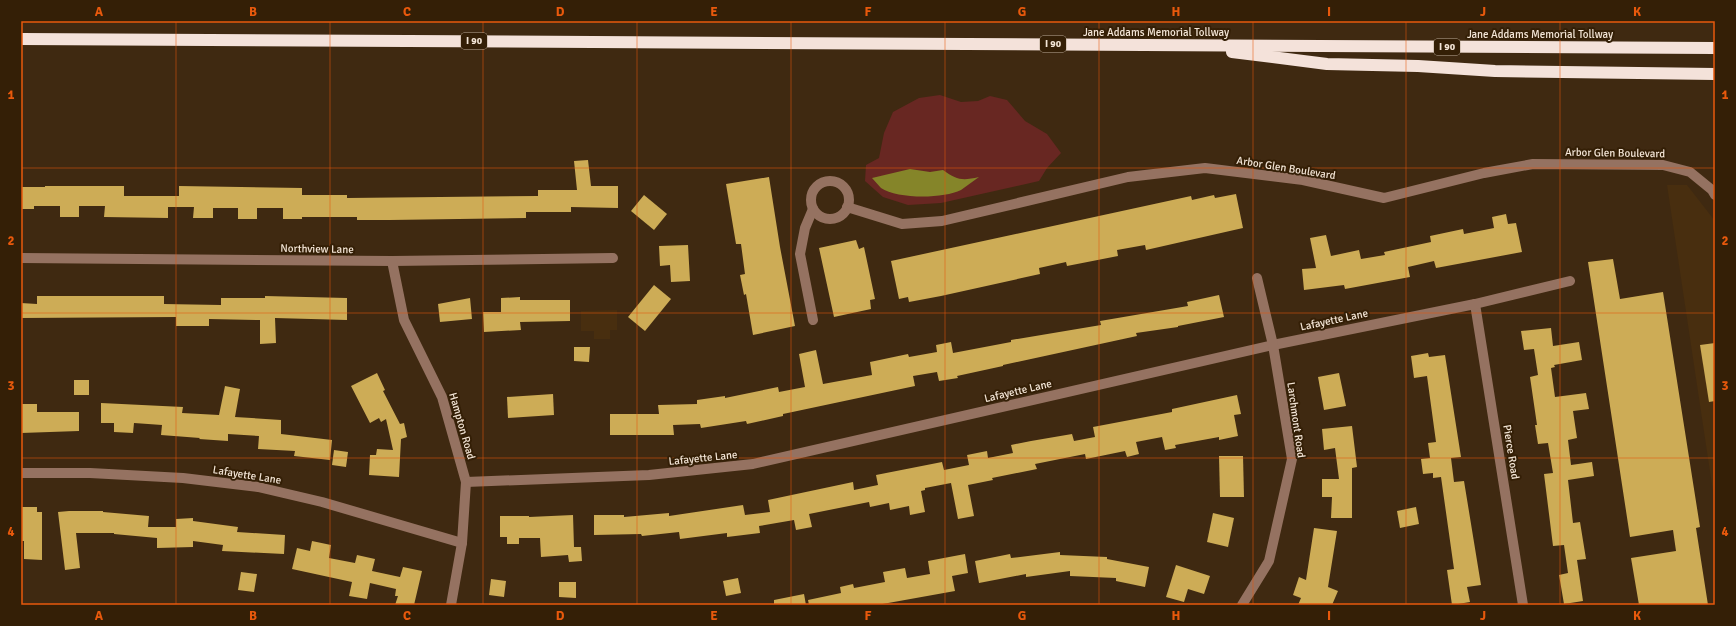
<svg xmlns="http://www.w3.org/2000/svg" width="1736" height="626" font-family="Signika,sans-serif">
	<rect width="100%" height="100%" fill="#3f2911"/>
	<g fill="#482e0f">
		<polygon points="1667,185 1687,185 1715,221 1715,505"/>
		<polygon points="617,310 617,330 610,330 610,339 594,339 594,331 581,331 581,311"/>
	</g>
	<polygon fill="#682722" points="940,95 961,102 978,101 990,96 1007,100 1025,121 1047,134 1061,153 1047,168 1039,181 941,203 908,205 883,197 865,181 866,165 879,158 884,133 893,112 919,98"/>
	<path fill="#858529" d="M910,169l20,3 13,-2c14,10 19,11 36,7 -6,4 -12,9 -18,13 -18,9 -64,9 -80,-2 -3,-3 -6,-7 -9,-10z"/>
	<g fill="#cdac56">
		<polygon points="588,160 591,186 618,186 618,208 571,207 571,212 526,212 526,218 390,220 357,220 357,217 302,217 302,219 283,219 283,208 257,208 257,219 238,219 238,208 213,208 213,218 193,218 194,207 168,207 168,218 104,217 105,206 79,206 79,217 60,217 60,206 34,206 34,209 21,209 21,187 45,187 45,186 124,186 124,196 179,196 179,186 302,188 302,195 347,195 347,198 538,196 538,190 577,190 574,161"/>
		<polygon points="769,177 780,247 795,326 753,335 746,294 744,295 740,275 745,274 741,244 736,244 726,184"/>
		<polygon points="1236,194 1243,228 1146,250 1145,245 1117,250 1118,256 1067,266 1066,262 1039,268 1040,274 941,296 909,302 908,297 899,299 891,261 1191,196 1192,200 1214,195 1215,198"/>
		<polygon points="644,195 667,214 654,230 631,211"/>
		<polygon points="1506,214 1508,224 1516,223 1522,252 1436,268 1434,261 1408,267 1410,277 1345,289 1344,285 1304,290 1302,269 1316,268 1310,238 1326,235 1331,256 1359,250 1361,259 1385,255 1384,252 1431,242 1430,236 1463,229 1464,234 1494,228 1492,217"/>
		<polygon points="856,240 859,249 864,247 875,299 870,300 871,309 834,317 819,248"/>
		<polygon points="688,245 690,281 671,282 670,265 660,266 659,246"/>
		<polygon points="1613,259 1620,299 1663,292 1700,527 1696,528 1708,605 1639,605 1631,558 1676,551 1673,530 1630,537 1588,262"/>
		<polygon points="654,285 671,299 645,331 628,317"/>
		<polygon points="1219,295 1224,317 1178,326 1178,327 1136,333 1137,336 1003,365 1003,366 957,376 958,378 939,381 937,372 913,376 915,386 783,414 783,416 747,424 746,421 701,428 700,424 673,425 674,435 610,435 610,414 659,414 658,405 697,404 697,400 725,396 725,398 778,387 779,392 805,387 799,354 816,350 823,384 872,375 870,362 908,354 909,357 937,352 936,345 951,342 953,353 1011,342 1011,340 1101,325 1100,321 1188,306 1187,302"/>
		<polygon points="37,296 164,296 164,304 221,305 221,298 265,298 265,296 347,298 347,320 275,318 276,343 260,344 260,320 209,319 209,326 176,326 176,317 21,318 21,303 37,304"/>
		<polygon points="520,297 520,300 570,300 570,321 520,322 521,330 484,332 483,312 501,312 501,298"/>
		<polygon points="470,298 472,319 440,322 438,304"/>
		<polygon points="1551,328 1553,346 1579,342 1582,360 1554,365 1555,367 1551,368 1555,397 1586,393 1589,409 1573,411 1577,438 1568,440 1571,465 1592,462 1594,476 1568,480 1573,523 1580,522 1586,559 1577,560 1583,601 1564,604 1559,575 1568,573 1564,545 1553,546 1544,474 1553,473 1548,443 1538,444 1535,425 1537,425 1530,377 1538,375 1534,349 1524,350 1521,331"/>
		<polygon points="1715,343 1715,401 1709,402 1700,345"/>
		<polygon points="574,347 590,347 589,362 574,361"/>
		<polygon points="1428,353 1429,357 1445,355 1461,457 1451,458 1454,482 1464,481 1481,585 1467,587 1470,602 1452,605 1447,570 1454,569 1441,477 1433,478 1433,473 1423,474 1421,459 1430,458 1428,443 1436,442 1427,376 1414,378 1411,356"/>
		<polygon points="377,373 385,390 383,391 400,424 404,423 407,437 401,439 399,477 369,475 370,455 376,455 377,449 393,450 386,419 381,422 379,418 370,423 351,386"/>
		<polygon points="1339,373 1346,406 1324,410 1318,377"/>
		<rect x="74" y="380" width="15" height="15"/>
		<polygon points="225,386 240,389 235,417 281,420 281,434 332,440 330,460 294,456 295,451 258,449 259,436 228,434 228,441 199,439 200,438 161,435 162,425 134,423 133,433 114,432 114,423 101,423 101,403 183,407 182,413 219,415"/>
		<polygon points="553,394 554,415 508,418 507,397"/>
		<polygon points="1237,395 1241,414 1234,415 1238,436 1219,440 1219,437 1175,445 1176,448 1165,450 1162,437 1136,442 1139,454 1127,457 1125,451 1086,459 1085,454 1035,464 1037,469 992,478 993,480 968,485 974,516 958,519 951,483 925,488 925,490 921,491 925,512 910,515 909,506 890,510 889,503 870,507 869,502 809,514 812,527 796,530 794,520 759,526 760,533 727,537 727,533 680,539 679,532 642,536 641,534 594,535 594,515 624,515 624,517 669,513 669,516 743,505 745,515 770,512 768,500 853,482 854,490 878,485 876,475 942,462 944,470 969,465 967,455 987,451 988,458 1013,453 1011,445 1031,441 1072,434 1074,441 1095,437 1093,427 1172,412 1172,409"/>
		<polygon points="21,404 37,404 37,412 79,412 79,431 21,433"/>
		<polygon points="1352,426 1357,467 1352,468 1352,518 1331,518 1332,497 1322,497 1322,479 1339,479 1335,448 1324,450 1322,429"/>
		<polygon points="334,450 348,452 346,467 332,465"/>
		<polygon points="1219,456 1243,456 1244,497 1220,497"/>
		<polygon points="21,507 37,507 37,512 42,512 42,560 24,559 24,541 21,541"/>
		<polygon points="1416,507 1419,524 1400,528 1397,511"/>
		<polygon points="69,511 103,511 103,512 149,516 148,527 176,527 176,519 193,518 193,521 238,527 237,532 285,535 284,554 222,551 223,545 193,541 193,547 157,548 157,538 114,534 114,533 76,533 80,568 65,570 58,512"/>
		<polygon points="1213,513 1234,518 1228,547 1207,542"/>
		<polygon points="573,515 574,547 581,547 582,561 569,562 568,555 541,557 540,538 519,538 519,544 507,544 507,537 500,537 500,516 529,516 529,517"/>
		<polygon points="1314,528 1337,531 1328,587 1338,591 1332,605 1298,605 1301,598 1293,595 1299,577 1306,580"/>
		<polygon points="312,541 331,545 329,558 355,563 357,555 375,559 372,571 400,577 403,567 422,571 414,605 395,605 398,596 395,596 396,589 370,583 367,599 349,596 352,582 292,569 297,548 310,551"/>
		<polygon points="1060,552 1060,555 1107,557 1107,559 1149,567 1145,587 1116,581 1116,578 1070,576 1070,571 1026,577 1026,574 979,583 975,561 1010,554 1011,558"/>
		<polygon points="965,554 968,573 952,576 955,591 877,605 809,605 808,600 841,593 840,587 853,584 854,588 885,582 883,572 905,568 907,578 930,574 928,561"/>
		<polygon points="1176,565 1210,576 1204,594 1188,589 1184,602 1166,597"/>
		<polygon points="241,572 257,574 254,592 238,590"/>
		<polygon points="738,578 741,593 726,596 723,581"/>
		<polygon points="491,579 506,581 504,597 489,595"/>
		<polygon points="559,582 576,582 576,598 559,597"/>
		<polygon points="804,594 806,605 774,605 774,600"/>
	</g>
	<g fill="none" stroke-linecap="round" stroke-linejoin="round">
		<g stroke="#957261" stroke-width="10">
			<circle cx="830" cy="200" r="19"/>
			<polyline points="847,207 902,224 942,221 1128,177 1205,168 1303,180 1384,198 1484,173 1533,164 1663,165 1690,172 1712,190 1715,195"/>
			<polyline points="813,209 805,228 800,254 813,320"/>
			<polyline points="21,258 392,261 613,258"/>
			<polyline points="392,261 404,320 442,397 466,482 462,543 451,605"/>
			<polyline points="1475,304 1523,605"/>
			<polyline points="21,473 90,473 183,478 258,487 322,502 462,543"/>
			<polyline points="466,482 649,475 753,464 1273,345 1475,304 1570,281"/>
			<polyline points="1242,605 1269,561 1292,459 1273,345 1257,278"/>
		</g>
		<g stroke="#f4e2da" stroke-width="12">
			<polyline points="21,39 1715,48"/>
			<polyline points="1232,52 1327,64 1418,66 1495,71 1715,74"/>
		</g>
	</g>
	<path fill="none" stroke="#e8590c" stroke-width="1" stroke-opacity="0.55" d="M176,21v584M330,21v584M483,21v584M637,21v584M791,21v584M945,21v584M1099,21v584M1253,21v584M1406,21v584M1560,21v584M21,168h1694M21,313h1694M21,458h1694"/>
	<g text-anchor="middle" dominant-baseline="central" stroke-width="4" stroke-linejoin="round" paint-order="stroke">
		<g fill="#341f06" stroke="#baaa98" stroke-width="1">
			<rect x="461" y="33" width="26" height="16" rx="3"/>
			<rect x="1040" y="36" width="26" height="16" rx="3"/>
			<rect x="1434" y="39" width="26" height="16" rx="3"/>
		</g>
		<g font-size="10" font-weight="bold" fill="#f4e6d7">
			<text x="474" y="41">I 90</text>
			<text x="1053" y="44">I 90</text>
			<text x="1447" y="47">I 90</text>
		</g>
		<g font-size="11" fill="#f4e6d7" stroke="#341f06">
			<text x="1156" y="32">Jane Addams Memorial Tollway</text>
			<text x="1540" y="34">Jane Addams Memorial Tollway</text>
			<text transform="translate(1615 153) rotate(1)">Arbor Glen Boulevard</text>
			<text transform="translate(1286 168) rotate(9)">Arbor Glen Boulevard</text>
			<text transform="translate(317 249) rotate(1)">Northview Lane</text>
			<text transform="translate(1334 320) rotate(-12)">Lafayette Lane</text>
			<text transform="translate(1018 391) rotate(-13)">Lafayette Lane</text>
			<text transform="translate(1296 420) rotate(82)">Larchmont Road</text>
			<text transform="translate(462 426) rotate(74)">Hampton Road</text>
			<text transform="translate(1511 452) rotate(81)">Pierce Road</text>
			<text transform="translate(703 458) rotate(-6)">Lafayette Lane</text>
			<text transform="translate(247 475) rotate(9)">Lafayette Lane</text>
		</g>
	</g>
	<rect width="1736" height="626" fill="none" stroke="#341f06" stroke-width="44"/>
	<rect x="22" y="22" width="1692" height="582" fill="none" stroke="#e8590c" stroke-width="1.5"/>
	<g font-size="13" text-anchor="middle" font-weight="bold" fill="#e8590c">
		<text x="99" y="16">A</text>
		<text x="253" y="16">B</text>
		<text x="407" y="16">C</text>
		<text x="560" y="16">D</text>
		<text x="714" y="16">E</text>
		<text x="868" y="16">F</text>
		<text x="1022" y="16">G</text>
		<text x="1176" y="16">H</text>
		<text x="1329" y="16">I</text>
		<text x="1483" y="16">J</text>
		<text x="1637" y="16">K</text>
		<text x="11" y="99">1</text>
		<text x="1725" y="99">1</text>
		<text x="11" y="245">2</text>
		<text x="1725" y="245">2</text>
		<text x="11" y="390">3</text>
		<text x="1725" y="390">3</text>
		<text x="11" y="536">4</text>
		<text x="1725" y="536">4</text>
		<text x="99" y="620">A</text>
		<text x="253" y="620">B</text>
		<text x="407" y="620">C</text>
		<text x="560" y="620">D</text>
		<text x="714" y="620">E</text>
		<text x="868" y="620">F</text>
		<text x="1022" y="620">G</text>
		<text x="1176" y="620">H</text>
		<text x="1329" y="620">I</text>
		<text x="1483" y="620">J</text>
		<text x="1637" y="620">K</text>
	</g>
</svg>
